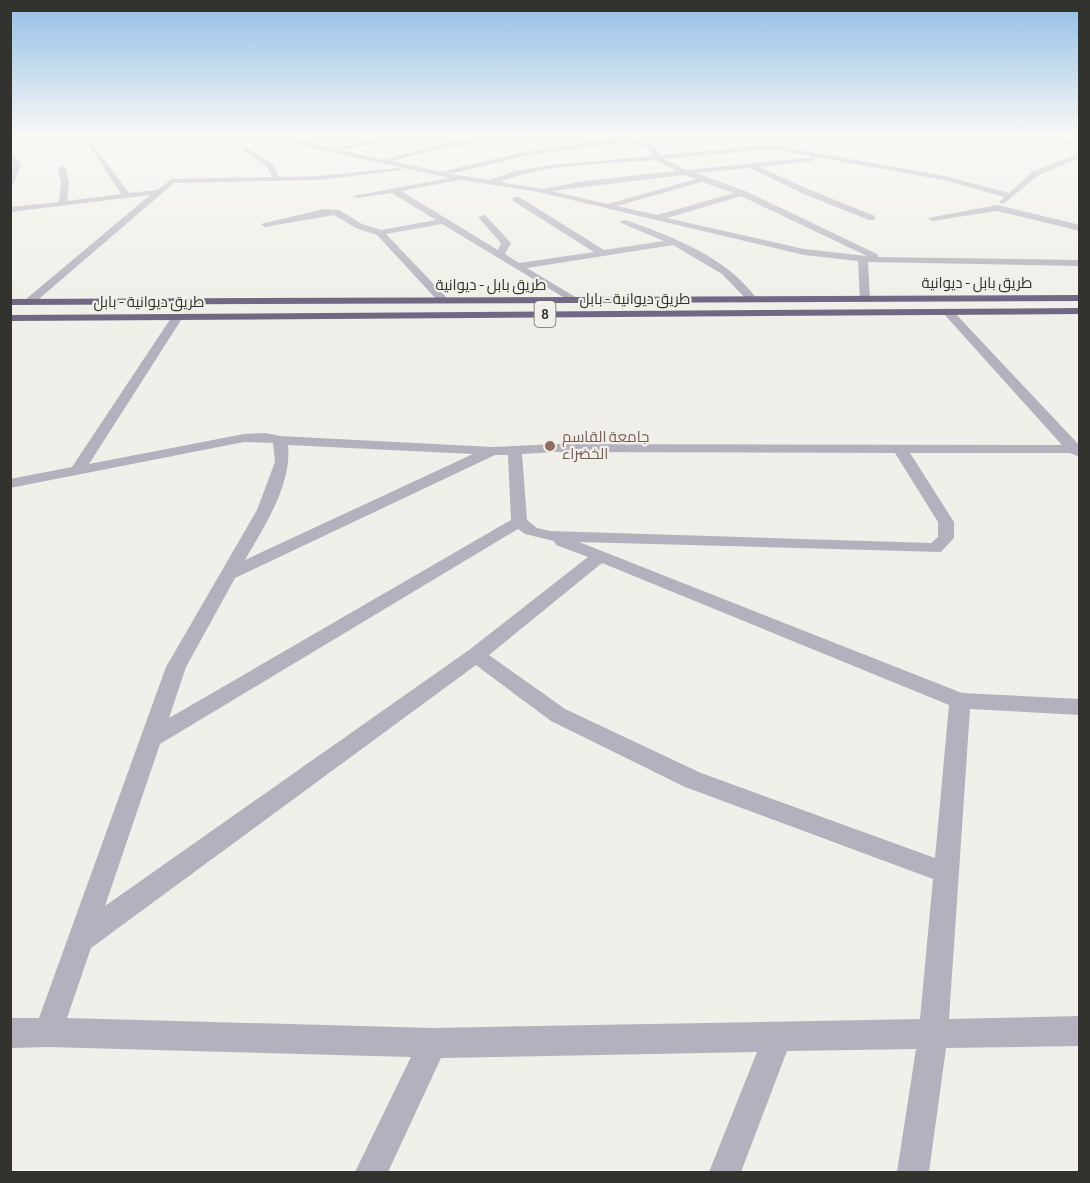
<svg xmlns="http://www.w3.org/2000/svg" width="1090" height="1183" font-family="'Sofia Sans Condensed',Cairo,sans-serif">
	<rect width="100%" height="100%" fill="#f0efe9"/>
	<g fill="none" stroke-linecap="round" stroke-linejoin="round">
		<g fill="#b4b0bd" fill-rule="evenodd">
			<polygon points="10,134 19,134 10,137"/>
			<path d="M261,134h10l113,26 61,-17 77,-9h16l-93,13 -54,14 50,11 83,-20 98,-14 -8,-4h8l33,13 5,8 112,-10 173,31 64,17 24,-22 47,-18v5l-41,17 -36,29 -4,-2 5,-5 -60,-17 -172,-31 -108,10 23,11 128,-13 -3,4 -53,6 51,23 65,26v4h-6l-65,-26 -54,-26 -54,5 49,18 132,63 1,3 200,3 2,6 -212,-4 2,37 -5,3 -5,-3 -2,-38 -54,-6 -270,-64 -75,-11 -58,11 97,59 3,-7 -23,-26 7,-2 26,28 -6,11 14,9 75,-11 -81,-51v-4h6l85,53 60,-9 -45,-19 7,-2c49,18 99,36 131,79l-5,3 -4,-1 -26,-27 -49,-29 -146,23 50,30 1,2 -5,3 -131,-79 -56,10 61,64 1,2 -5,3 -4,-1 -62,-67 -21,-7 -22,-13 -69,12 -4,-3 63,-15 15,1 23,14 19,6 55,-10 -44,-27 -35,5 -4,-2 97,-18 -134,-29zM629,141l21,8 3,7 -100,9 -38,6 -25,9 -40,-6 74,-18zM656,160l20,11 -92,10 -41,8 -43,-7c47,-19 105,-18 156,-22zM685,175l11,4 -88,25 -57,-13zM702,182l32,11 -77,22 -40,-9zM741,196l126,60 -63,-7 -137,-31z"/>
			<polygon points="410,134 422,134 341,150 338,148"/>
			<polygon points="1037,134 1046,134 1080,143 1080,147"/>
			<polygon points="91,142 129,193 157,190 172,179 272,177 267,167 242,149 244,146 273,164 279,177 319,176 399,168 403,170 319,180 174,183 33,304 25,304 25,300 150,195 10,212 10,207 59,202 61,183 58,168 62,166 66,168 69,183 67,201 121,194 88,144"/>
			<polygon points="10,148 21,164 14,183 10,185 10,172 13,164"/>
			<polygon points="997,205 1080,225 1080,231 997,211 932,221 928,218"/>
			<path d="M948,309l4,1 128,136v11l-10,-4h-160l44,69v16l-13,14 -362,-10 383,151 118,6v16l-110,-6 -21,310 131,-3v30l-134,2 -17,124h-32l19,-123 -129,2 -46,121h-32l48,-120 -316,6 -53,114h-33l56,-115 -363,-10 -38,1v-30h29l127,-351 91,-157 18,-48 -2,-19 -29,-1 -234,46v-9l62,-12 101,-152 4,-1 6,3 -94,147 155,-30 21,-1 15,3 212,11 63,-3 507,1 -118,-131 -1,-2zM288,445l185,9 -228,106c20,-35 47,-75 43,-115zM555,452l340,1 43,69v15l-7,6 -381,-12 -13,-3 -10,-8 -5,-66zM495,455h13l3,65 -342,198 17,-51 49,-89zM518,529l7,5 29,7 2,4 32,12 -119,93 -364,256 55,-162zM602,563l347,142 -14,153 -234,-85 -136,-64 -76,-54zM476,665l75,56 134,66 248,92 -13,140 -487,9 -366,-10 24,-70z"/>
		</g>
		<g fill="#716883" fill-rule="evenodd">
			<polygon points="1080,295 1080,301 10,305 10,299"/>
			<polygon points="1080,308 1080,314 10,321 10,315"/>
		</g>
	</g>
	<linearGradient id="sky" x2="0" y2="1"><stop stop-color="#92bfe7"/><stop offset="0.45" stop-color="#f8f8f5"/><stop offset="1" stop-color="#f8f8f5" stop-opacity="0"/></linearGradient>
	<rect width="1090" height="299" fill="url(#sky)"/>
	<circle fill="#8d6e63" stroke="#f0efe9" stroke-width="2" cx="550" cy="446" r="6"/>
	<g text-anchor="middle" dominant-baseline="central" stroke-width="4.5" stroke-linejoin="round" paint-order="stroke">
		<g font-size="15" fill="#32322f" stroke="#f0efe9">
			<text x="977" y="283">طريق بابل - ديوانية</text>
			<text x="491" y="285">طريق بابل - ديوانية</text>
			<text x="635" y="299">طريق ديوانية - بابل</text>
			<text x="149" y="302">طريق ديوانية - بابل</text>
		</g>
		<g font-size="15" fill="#785e54" stroke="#f0efe9" text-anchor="start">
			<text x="562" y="437">جامعة القاسم<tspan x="562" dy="17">الخضراء</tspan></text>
		</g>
		<rect fill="#f0efe9" stroke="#6b6b67" stroke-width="1.5" x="534.5" y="301" width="21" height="26" rx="4.5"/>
		<g font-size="16" font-weight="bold" fill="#32322f">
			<text x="545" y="314">8</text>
		</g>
	</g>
	<rect width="1090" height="1183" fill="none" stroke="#32322f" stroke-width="24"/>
</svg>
